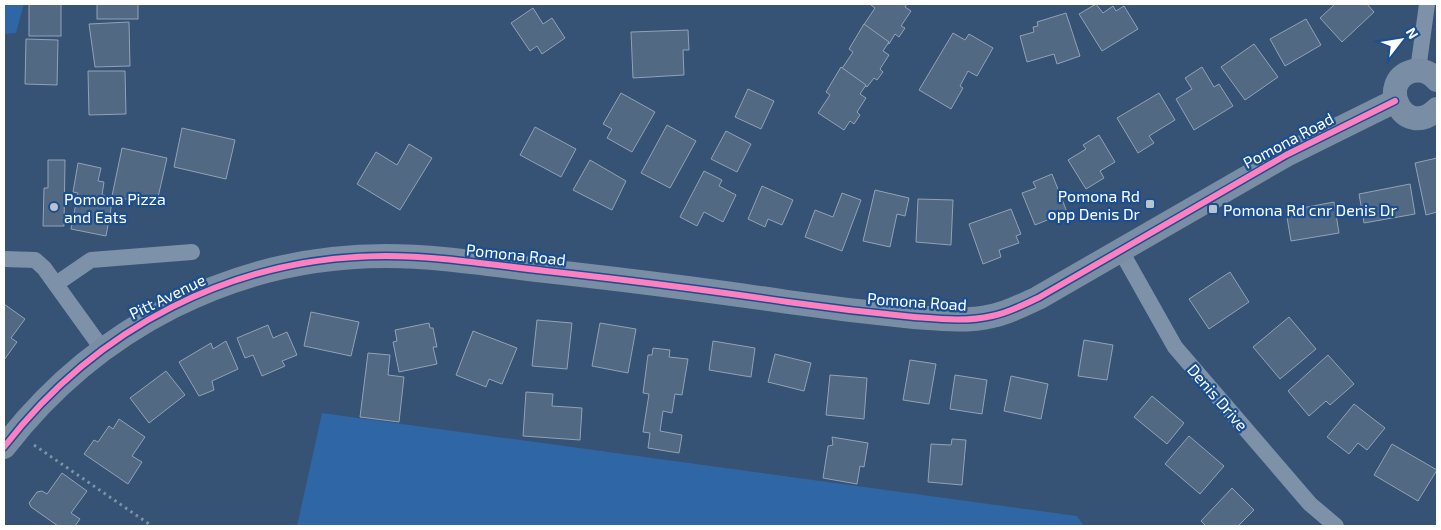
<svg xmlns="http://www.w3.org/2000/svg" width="1441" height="530" font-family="'Exo 2',sans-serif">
	<rect width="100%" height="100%" fill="#365274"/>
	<g fill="#2f66a5">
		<polygon points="4,4 24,4 16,33 4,34"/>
		<polygon points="322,413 1077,516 1084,526 297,526"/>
	</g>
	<g fill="#526984" stroke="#92a2b6">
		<rect x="29" y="4" width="32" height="32"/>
		<rect x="97" y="4" width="41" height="15"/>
		<polygon points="872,4 907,4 905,7 911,11 901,26 905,28 899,37 895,34 889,44 863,26 875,8 871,5"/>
		<polygon points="1096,4 1103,13 1113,6 1116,11 1124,6 1138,29 1102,51 1079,14"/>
		<polygon points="1335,4 1367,4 1374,12 1342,42 1320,18"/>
		<polygon points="533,8 543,24 552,18 565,38 542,54 537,46 530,51 511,23"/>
		<polygon points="1066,13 1080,56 1057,64 1054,54 1027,62 1020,36 1034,32 1033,27 1038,26 1037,22"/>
		<polygon points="1306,19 1321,45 1285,66 1270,39"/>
		<polygon points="129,22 130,66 95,67 89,24"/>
		<polygon points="864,24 889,42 883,51 889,55 880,69 883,72 877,80 874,78 867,87 841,70 853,52 849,49"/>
		<polygon points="688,30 689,50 683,50 684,75 633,78 631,32"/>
		<polygon points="953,33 965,40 969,34 993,48 977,76 968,71 960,86 963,88 951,109 919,90"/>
		<polygon points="26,39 58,40 57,85 25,84"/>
		<polygon points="1254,44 1278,77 1245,100 1221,67"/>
		<polygon points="841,67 866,85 860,94 866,98 857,112 860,115 854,124 850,121 844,130 818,113 830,95 826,92"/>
		<polygon points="1202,67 1214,87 1219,84 1233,106 1194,130 1176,99 1192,89 1185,78"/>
		<polygon points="88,71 125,71 126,114 89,115"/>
		<polygon points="748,89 774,101 761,129 735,117"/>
		<polygon points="621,93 655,112 632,152 607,138 612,129 603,124"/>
		<polygon points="1159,93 1175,120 1149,136 1154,143 1138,153 1117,118"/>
		<polygon points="667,125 696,141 670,188 641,173"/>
		<polygon points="535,127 576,149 561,177 520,155"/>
		<polygon points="182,128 235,140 226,179 174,167"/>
		<polygon points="726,131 751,144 737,172 711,159"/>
		<polygon points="1099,135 1115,162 1100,171 1104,178 1086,189 1068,160 1086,149 1083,145"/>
		<polygon points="409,144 432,158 400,210 357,184 376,152 397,165"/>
		<polygon points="122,148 167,158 156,206 112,196"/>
		<polygon points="1437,158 1437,212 1426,215 1415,163"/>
		<polygon points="48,160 65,160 64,226 43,226 44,188 48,188"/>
		<polygon points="590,160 626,181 612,210 573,190"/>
		<polygon points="78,163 101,168 98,181 104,182 102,195 113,197 106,236 71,229 78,193 73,192"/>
		<polygon points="704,171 722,180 719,186 736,195 723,222 704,212 697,226 680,217"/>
		<polygon points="1052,174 1067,212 1035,225 1022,193 1036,188 1033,182"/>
		<polygon points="1410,184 1415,214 1364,223 1359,194"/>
		<polygon points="762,186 793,200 782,225 768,219 765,227 748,219"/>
		<polygon points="875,190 909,198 905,216 897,214 890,247 863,241"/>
		<polygon points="842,193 861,200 842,251 805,237 815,210 833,217"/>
		<polygon points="918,199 953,200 951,245 916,242"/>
		<polygon points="1334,202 1339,233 1291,241 1286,211"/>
		<polygon points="1011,209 1021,234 1016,236 1019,243 999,250 1001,257 983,264 969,224"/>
		<polygon points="1230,272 1249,302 1209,329 1189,299"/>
		<polygon points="4,304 25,319 11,338 17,342 4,360"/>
		<polygon points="311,312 359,322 351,356 304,346"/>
		<polygon points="1289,317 1316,349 1280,379 1253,347"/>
		<polygon points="537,320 572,323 567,369 532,366"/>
		<polygon points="429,323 430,328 433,328 437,347 433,347 437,364 399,372 393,342 397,341 395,330"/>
		<polygon points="600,323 636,329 628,373 592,366"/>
		<polygon points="268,325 273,338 287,332 297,355 282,361 285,366 262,376 253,355 245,358 237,338"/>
		<polygon points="473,331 517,348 502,384 489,379 486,387 456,375"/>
		<polygon points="1084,340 1113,345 1107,380 1078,376"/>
		<polygon points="226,341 238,369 212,381 214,390 199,396 179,362 211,343 213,349"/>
		<polygon points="713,341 755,348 751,377 709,370"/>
		<polygon points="653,348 670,350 669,357 688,359 682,395 675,394 672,413 663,411 660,431 682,435 679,453 648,448 650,433 643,432 649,394 643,393 648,355 652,355"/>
		<polygon points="368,353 390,355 388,375 404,377 399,422 360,417"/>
		<polygon points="775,354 811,363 804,391 768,382"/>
		<polygon points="1328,355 1354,384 1330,405 1326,401 1309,416 1288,391"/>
		<polygon points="910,360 936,364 929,404 903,400"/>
		<polygon points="166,371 185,395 149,423 130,398"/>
		<polygon points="830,375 867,378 864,419 826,415"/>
		<polygon points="955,375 987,380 982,414 950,409"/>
		<polygon points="1011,376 1048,384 1041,419 1004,411"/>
		<polygon points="526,392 553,394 552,406 582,408 580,440 523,436"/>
		<polygon points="1152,396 1184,423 1167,444 1134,417"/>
		<polygon points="1354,404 1385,428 1367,450 1358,443 1349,454 1327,437"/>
		<polygon points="119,419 145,437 132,456 142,462 128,484 84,454 94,440 98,442 109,426 113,429"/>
		<polygon points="1189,436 1224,466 1200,494 1165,464"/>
		<polygon points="832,437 868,443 864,467 860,466 857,484 823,478 828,446 833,445"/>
		<polygon points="952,439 966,440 962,485 928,482 931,444 951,445"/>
		<polygon points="1392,444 1437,470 1418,501 1374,475"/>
		<polygon points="62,473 87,491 71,513 80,519 75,526 58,526 31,507 29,503 37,492 42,491 47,494"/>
		<polygon points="1232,488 1254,510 1238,526 1206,526 1201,521"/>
	</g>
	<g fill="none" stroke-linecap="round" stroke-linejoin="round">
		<polyline stroke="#7d92a8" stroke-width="3" stroke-dasharray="2.5 4" stroke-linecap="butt" points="34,445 152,526"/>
		<g stroke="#7d92a8" stroke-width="16">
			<polyline points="1418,70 1427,4"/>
			<polyline points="1121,251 1175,347 1310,504 1336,526"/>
			<polyline points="4,259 35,260 44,268 103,350"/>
			<polyline points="56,284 91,260 192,252"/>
		</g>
		<g stroke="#798da4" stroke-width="24">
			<path d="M1437,80c-6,-7 -15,-11 -24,-9 -38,10 -9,70 24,38"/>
			<path d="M4,447c92,-119 229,-191 382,-191 53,0 107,9 160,15 81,9 161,19 242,31 42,6 84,11 126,15 26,2 53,5 78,-1 16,-3 31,-11 46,-18l248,-143 109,-54"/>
		</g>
		<defs>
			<path id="cycleway" d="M4,447c92,-119 229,-191 382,-191 53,0 107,9 160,15 81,9 161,19 242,31 42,6 84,11 126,15 26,2 53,5 78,-1 16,-3 31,-11 46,-18l248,-143 109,-54"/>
		</defs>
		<use href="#cycleway" stroke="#1b4f8f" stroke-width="9"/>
		<use href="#cycleway" stroke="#ff80c0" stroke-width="6"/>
	</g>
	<g fill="#b9c2ce" stroke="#1b4f8f" stroke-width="2">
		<rect x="1145" y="199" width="10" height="10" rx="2.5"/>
		<circle cx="54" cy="207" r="5"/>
		<rect x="1208" y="204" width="10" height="10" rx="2.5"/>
	</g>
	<g text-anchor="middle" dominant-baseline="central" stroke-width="4.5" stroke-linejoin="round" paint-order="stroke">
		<g font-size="16" fill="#fff" stroke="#1b4f8f">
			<text transform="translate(1288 140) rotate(-28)">Pomona Road</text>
			<text transform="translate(516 254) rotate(6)">Pomona Road</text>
			<text transform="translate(167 296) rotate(-26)">Pitt Avenue</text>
			<text transform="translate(917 301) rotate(4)">Pomona Road</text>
			<text transform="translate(1218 397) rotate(49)">Denis Drive</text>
		</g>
		<g font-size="16" fill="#fff" stroke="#1b4f8f" text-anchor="start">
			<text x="1140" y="195" text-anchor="end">Pomona Rd<tspan x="1140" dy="18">opp Denis Dr</tspan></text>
			<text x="64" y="198">Pomona Pizza<tspan x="64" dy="18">and Eats</tspan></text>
			<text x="1223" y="209">Pomona Rd cnr Denis Dr</text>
		</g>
	</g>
	<rect width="1441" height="530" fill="none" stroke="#ffffff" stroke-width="10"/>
	<g transform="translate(1401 40) rotate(59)" stroke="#1b4f8f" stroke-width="4" paint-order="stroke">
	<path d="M0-4L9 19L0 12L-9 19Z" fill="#ffffff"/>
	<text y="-8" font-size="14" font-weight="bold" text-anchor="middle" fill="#ffffff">N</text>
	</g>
</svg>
